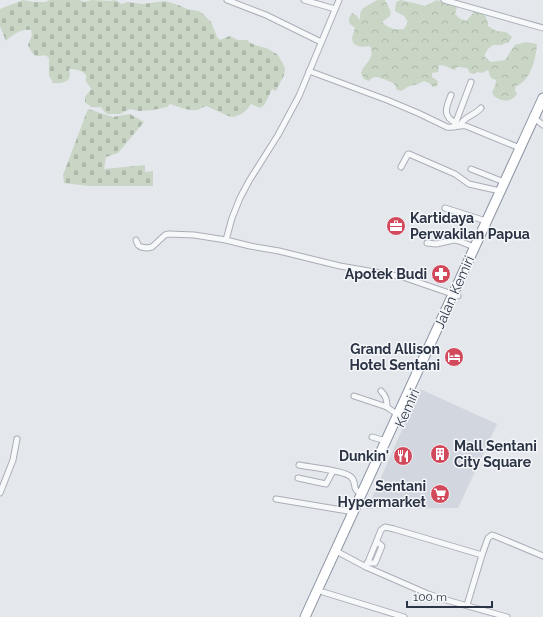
<svg xmlns="http://www.w3.org/2000/svg" width="543" height="617" font-family="Raleway,sans-serif">
	<defs>
		<pattern id="forest-crowns" width="20" height="18" patternUnits="userSpaceOnUse"><rect width="20" height="18" fill="#c9d6c5"/><path d="M2 6a3 3 0 1 1 6 0M12 15a3 3 0 1 1 6 0" fill="none" stroke="#adb8ab"/></pattern>
		<pattern id="cemetery-stones" width="16" height="16" patternUnits="userSpaceOnUse"><rect width="16" height="16" fill="#c9d6c5"/><path d="M2 7V4a2 2 0 0 1 4 0v3zM10 15v-3a2 2 0 0 1 4 0v3z" fill="#adb8ab"/></pattern>
	</defs>
	<rect width="100%" height="100%" fill="#e4e7ec"/>
	<polygon fill="#d2d6de" points="420,389 497,424 458,508 367,509"/>
	<path fill="url(#forest-crowns)" d="M377,0h8l6,12 -1,4 -8,6c7,7 13,8 22,7l4,-7 -4,-6 -9,-5 1,-9 5,-2 24,6 12,-6c7,3 14,4 20,7l-2,7 4,4 7,3 9,-10c10,2 12,5 13,15l8,5 10,1 6,5 -3,5 -8,3h-8l-5,4 -4,7 7,6 14,-2 10,-15 11,-3 11,2c-1,14 -6,37 -21,42l-1,4 2,4c-6,7 -9,8 -18,5 -4,-2 -5,-3 -7,-6l4,-10v-3l-5,-2 -3,-8 -6,3 -4,-1 -4,2 -4,-1 -3,-5 -10,-1 -2,3c-6,-2 -10,-5 -16,-5l-1,7 -6,1v4l6,4 -1,5 -4,1 -4,-4 -5,-2c-2,1 -4,2 -6,3 -8,2 -9,1 -16,7l-5,-1c-1,-2 -1,-4 -3,-6 -1,-2 -17,-8 -20,-7 -2,1 -4,3 -5,4l-5,-2 -3,-6c3,-11 15,-13 9,-27 -7,1 -11,2 -17,-3l-1,-5 3,-10 -6,-5v-5l3,-5 4,2 4,5v-6l2,-5z"/>
	<g fill="url(#cemetery-stones)">
		<path d="M23,0l10,2h12l5,-2h30l4,2 8,-2 19,1 4,-1 7,4 5,-2 16,2 22,-3 13,4 9,4 11,2 4,2 9,9 6,15 3,3 10,-4 8,4h9l3,3 8,3 8,2 6,3 6,4 4,7 3,6 -1,7 -8,16 -4,-2 -5,11 -3,5 -4,3 -9,-4c-4,7 -12,13 -20,13l-25,-11c-3,1 -6,3 -9,4 -9,1 -18,-3 -27,-6l-3,3 -14,3 -14,1 -9,-2 -10,5h-13l-4,-4 -2,-3c-7,1 -11,0 -16,-5v-5l6,-8c-1,-3 -4,-5 -5,-8 -1,-5 2,-3 -1,-7 -3,-4 -11,-5 -16,-5l1,5 -1,5c-5,4 -9,5 -16,4l-4,-8v-17c-8,-9 -12,8 -21,-13l4,-10 -1,-5c-9,-1 -18,4 -25,11l-6,-15v-17z"/>
		<polygon points="88,109 113,117 130,114 144,122 118,153 106,157 104,169 145,165 145,172 153,171 153,186 89,186 64,183 63,175"/>
	</g>
	<g fill="none" stroke-linecap="round" stroke-linejoin="round">
		<defs>
			<g id="street">
				<polyline points="227,0 266,15 321,42"/>
				<polyline points="304,0 335,9"/>
				<polyline points="444,0 543,28"/>
				<path d="M309,71l78,29 31,13 29,14c6,1 12,-2 19,-1l54,22"/>
				<path d="M451,95c-4,11 -10,21 5,28"/>
				<polyline points="538,121 543,125"/>
				<path d="M460,125c4,-8 15,-10 21,-17"/>
				<polyline points="454,127 471,82"/>
				<polyline points="401,167 408,154 409,154 455,174 469,184 500,191"/>
				<polyline points="471,169 504,182"/>
				<polyline points="445,208 486,221"/>
				<polyline points="136,240 138,245 141,247 147,248 152,247 165,235 169,234 194,235 226,240 250,246 279,251 340,266 403,277 423,284 458,296"/>
				<polyline points="226,240 232,218 240,198 249,181 278,135 299,96 339,0"/>
				<polyline points="427,243 436,244 454,240 459,241 474,247"/>
				<path d="M381,391c5,5 6,9 6,16"/>
				<polyline points="354,396 387,407 398,415"/>
				<polyline points="372,437 386,441"/>
				<path d="M299,465c10,2 47,6 52,12 7,6 -1,12 11,17"/>
				<polyline points="298,478 326,484 333,471"/>
				<polyline points="0,493 13,460 17,439"/>
				<polyline points="276,499 354,512"/>
				<polyline points="336,551 366,567 428,594 450,601 507,617"/>
				<polyline points="367,563 375,563 382,546 377,542"/>
				<polyline points="366,567 381,530 385,527 394,529 482,555"/>
				<polyline points="323,592 404,617"/>
				<polyline points="467,605 482,555 488,538 492,535 495,536 543,556"/>
			</g>
			<polyline id="highway" points="305,617 543,98"/>
		</defs>
		<use href="#street" stroke="#a9aeb7" stroke-width="7"/>
		<use href="#highway" stroke="#8b94a3" stroke-width="11"/>
		<use href="#street" stroke="#f7f8fa" stroke-width="5"/>
		<use href="#highway" stroke="#fff" stroke-width="9"/>
	</g>
	<defs>
		<symbol id="office-disc" viewBox="-11 -11 22 22"><circle r="9.5" fill="#d1495b" stroke="#f4f6f9"/><path d="M-6-3h4V-5.5h4V-3h4V5H-6ZM-1-4.5V-3h2v-1.5ZM-6 0V1H6V0Z" fill="#fff"/></symbol>
		<symbol id="pharmacy-disc" viewBox="-11 -11 22 22"><circle r="9.5" fill="#d1495b" stroke="#f4f6f9"/><path d="M-2-6h4v4h4v4h-4v4h-4v-4h-4v-4h4Z" fill="#fff"/></symbol>
		<symbol id="hotel-disc" viewBox="-11 -11 22 22"><circle r="9.5" fill="#d1495b" stroke="#f4f6f9"/><path d="M-6-4.5h1.5V1H6V5H4.5V3h-9V5H-6ZM-4 0a1.8 1.8 0 1 1 3.6 0ZM.5 0V-2.5h3Q6-2.5 6 0Z" fill="#fff"/></symbol>
		<symbol id="building-disc" viewBox="-11 -11 22 22"><circle r="9.5" fill="#d1495b" stroke="#f4f6f9"/><path d="M-4-6H4V6H1V3H-1V6H-4ZM-2.5-4.3h1.7v1.8h-1.7ZM.8-4.3h1.7v1.8H.8ZM-2.5-1h1.7V.8h-1.7ZM.8-1h1.7V.8H.8Z" fill="#fff"/></symbol>
		<symbol id="restaurant-disc" viewBox="-11 -11 22 22"><circle r="9.5" fill="#d1495b" stroke="#f4f6f9"/><path d="M-5-6h1v4h1v-4h1v4h1v-4h1v5L-1.5 .5V6h-2V.5L-5-1ZM5-6V6H3V1.5H1.5Q1.5-4 5-6Z" fill="#fff"/></symbol>
		<symbol id="supermarket-disc" viewBox="-11 -11 22 22"><circle r="9.5" fill="#d1495b" stroke="#f4f6f9"/><path d="M-6-5.5h2.5l.6 2H6L4.5 2H-2.5L-4.4-4H-6ZM-1.5 3.2a1.3 1.3 0 1 0 .1 0ZM3 3.2a1.3 1.3 0 1 0 .1 0Z" fill="#fff"/></symbol>
	</defs>
	<g fill-rule="evenodd">
		<use href="#office-disc" x="385" y="215" width="22" height="22"/>
		<use href="#pharmacy-disc" x="430" y="263" width="22" height="22"/>
		<use href="#hotel-disc" x="443" y="346" width="22" height="22"/>
		<use href="#building-disc" x="429" y="443" width="22" height="22"/>
		<use href="#restaurant-disc" x="392" y="445" width="22" height="22"/>
		<use href="#supermarket-disc" x="429" y="483" width="22" height="22"/>
	</g>
	<g text-anchor="middle" dominant-baseline="central" stroke-width="3" stroke-linejoin="round" paint-order="stroke">
		<g font-size="14" font-weight="bold" fill="#2b3445" stroke="#f4f6f9" text-anchor="end">
			<text x="410" y="218" text-anchor="start">Kartidaya<tspan x="410" dy="16">Perwakilan Papua</tspan></text>
			<text x="427" y="274">Apotek Budi</text>
			<text x="440" y="349">Grand Allison<tspan x="440" dy="16">Hotel Sentani</tspan></text>
			<text x="454" y="446" text-anchor="start">Mall Sentani<tspan x="454" dy="16">City Square</tspan></text>
			<text x="389" y="456">Dunkin'</text>
			<text x="426" y="486">Sentani<tspan x="426" dy="16">Hypermarket</tspan></text>
		</g>
		<g font-size="14" fill="#2b3445" stroke="#f4f6f9">
			<text transform="translate(454 292) rotate(-66)">Jalan Kemiri</text>
			<text transform="translate(407 408) rotate(-66)">Kemiri</text>
		</g>
	</g>
	<path d="M407 601v6h85v-6" fill="none" stroke="#2b3445" stroke-width="2"/>
	<text x="413" y="601" font-size="12" fill="#2b3445" stroke="#f4f6f9" stroke-width="3" paint-order="stroke">100 m</text>
</svg>
